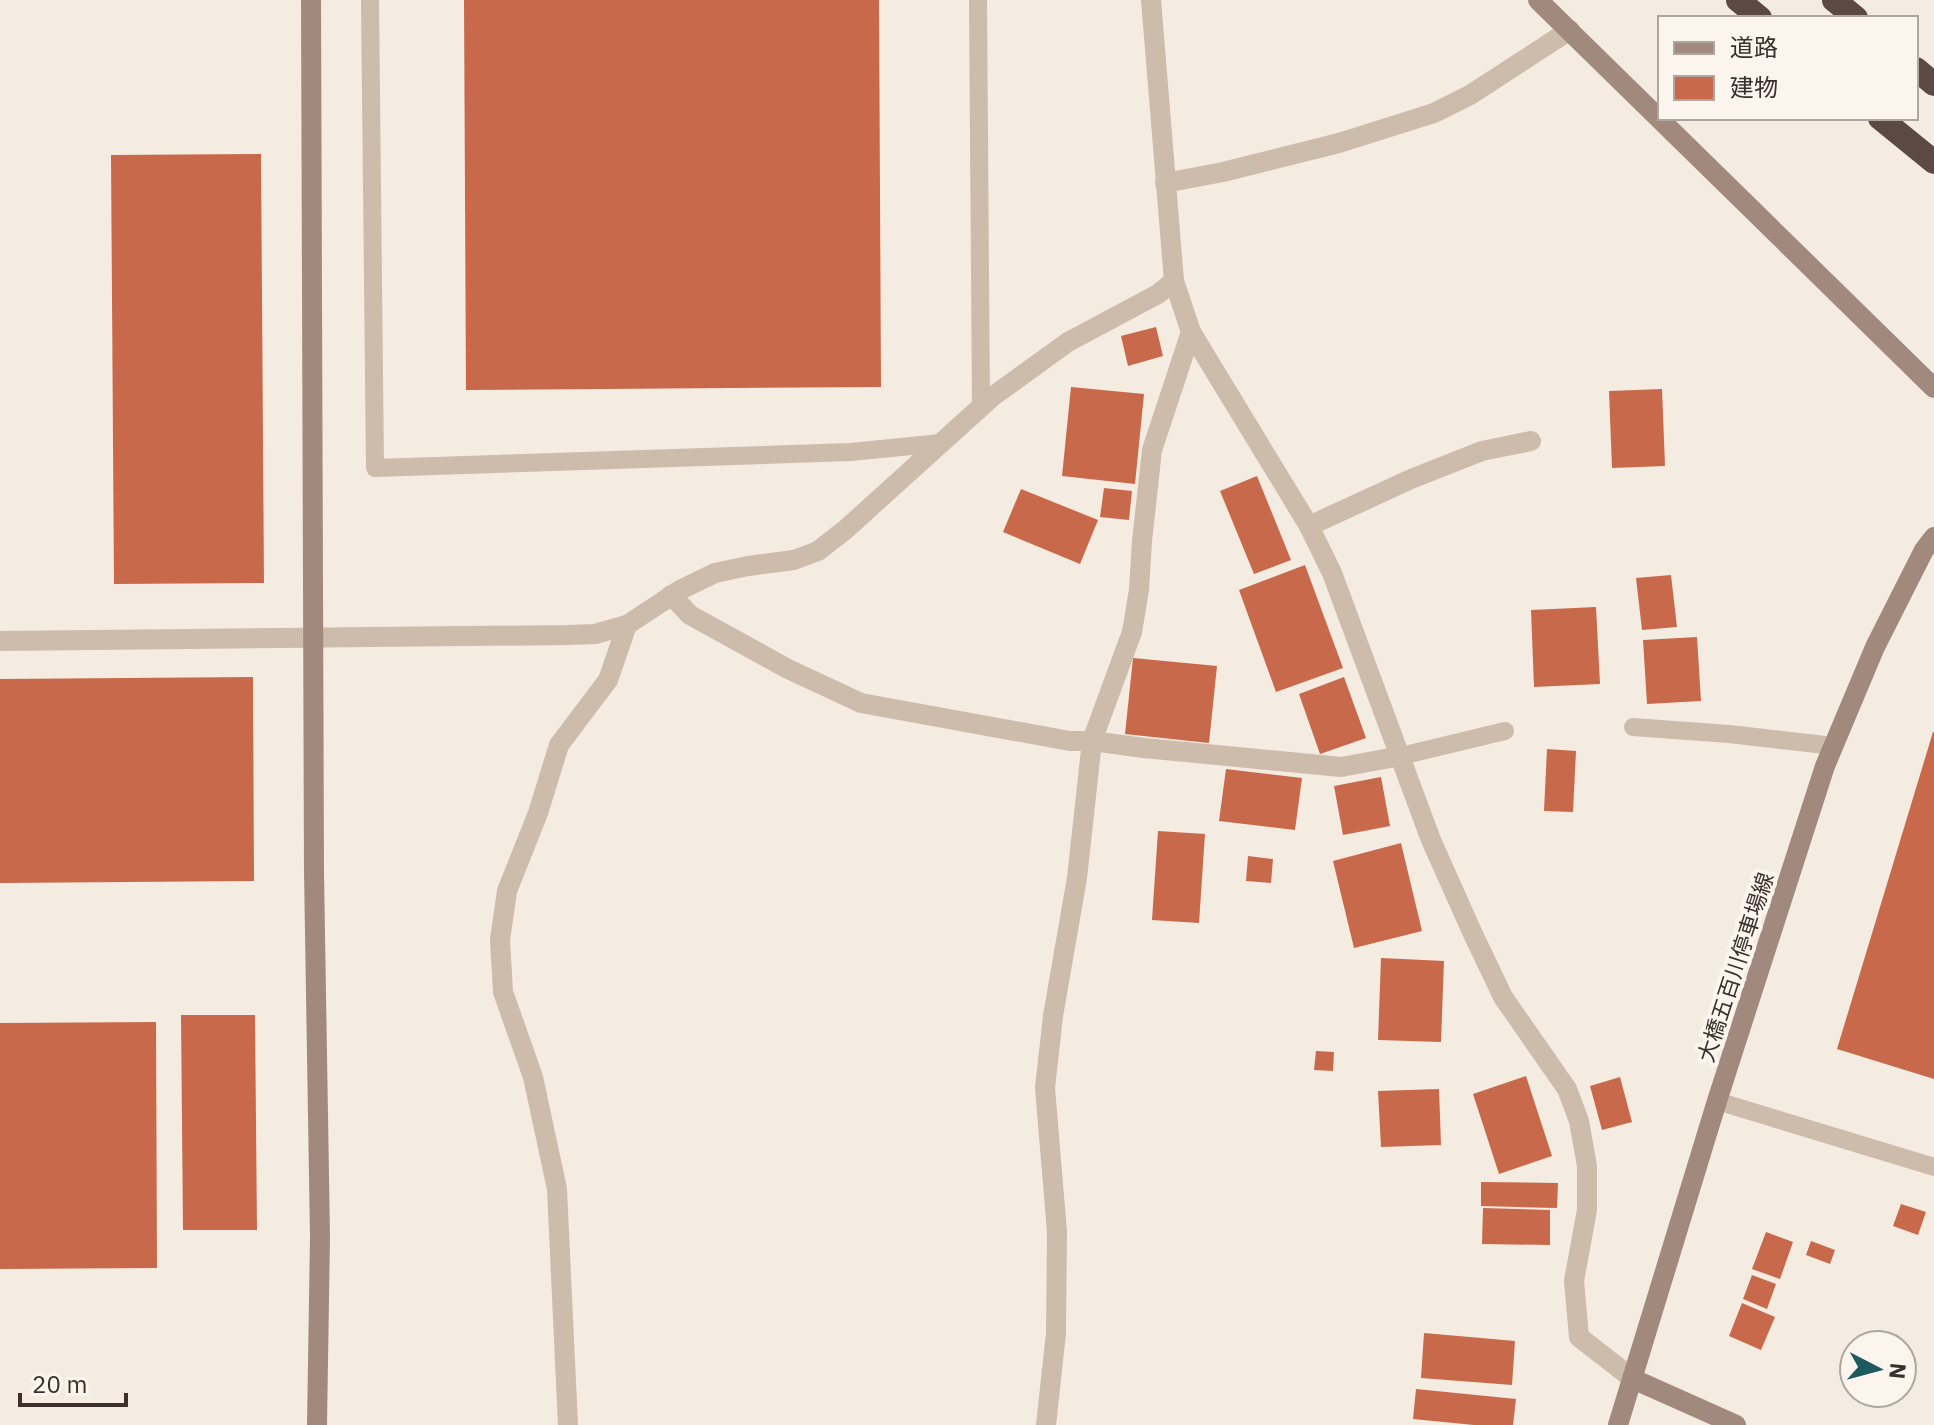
<svg xmlns="http://www.w3.org/2000/svg" width="1934" height="1425" font-family="'IBM Plex Sans','Noto Sans JP',sans-serif">
	<rect width="100%" height="100%" fill="#f4ebe1"/>
	<g fill="#c8694b">
		<polygon points="464,0 879,0 881,387 466,390"/>
		<polygon points="261,154 264,583 114,584 111,155"/>
		<polygon points="1156,327 1163,356 1128,366 1121,336"/>
		<polygon points="1071,387 1144,394 1135,484 1062,476"/>
		<polygon points="1662,389 1665,466 1612,468 1609,391"/>
		<polygon points="1257,476 1291,560 1254,574 1220,491"/>
		<polygon points="1104,488 1132,491 1129,520 1100,517"/>
		<polygon points="1021,489 1098,520 1080,564 1003,532"/>
		<polygon points="1305,565 1343,668 1276,692 1239,590"/>
		<polygon points="1671,575 1677,627 1642,630 1636,578"/>
		<polygon points="1596,607 1600,684 1534,687 1531,610"/>
		<polygon points="1697,637 1701,701 1647,704 1643,640"/>
		<polygon points="1133,658 1217,666 1209,743 1125,734"/>
		<polygon points="253,677 254,881 0,883 0,679"/>
		<polygon points="1344,677 1366,738 1320,754 1299,694"/>
		<polygon points="1933,732 1934,732 1934,1079 1837,1049"/>
		<polygon points="1547,749 1576,751 1573,812 1544,811"/>
		<polygon points="1226,769 1302,778 1295,830 1219,821"/>
		<polygon points="1381,777 1390,826 1343,835 1334,786"/>
		<polygon points="1158,831 1205,834 1199,923 1152,920"/>
		<polygon points="1401,843 1422,931 1354,948 1333,861"/>
		<polygon points="1248,856 1273,859 1271,883 1246,881"/>
		<polygon points="1381,958 1444,961 1441,1042 1378,1040"/>
		<polygon points="181,1015 255,1015 257,1230 183,1230"/>
		<polygon points="156,1022 157,1268 0,1269 0,1023"/>
		<polygon points="1316,1051 1334,1052 1333,1071 1314,1070"/>
		<polygon points="1526,1076 1552,1156 1499,1174 1473,1094"/>
		<polygon points="1620,1077 1632,1122 1602,1130 1590,1086"/>
		<polygon points="1439,1089 1441,1145 1381,1147 1378,1091"/>
		<polygon points="1481,1182 1558,1183 1557,1208 1481,1206"/>
		<polygon points="1901,1204 1926,1212 1918,1235 1893,1226"/>
		<polygon points="1483,1208 1550,1210 1550,1245 1482,1244"/>
		<polygon points="1766,1232 1793,1242 1780,1279 1752,1269"/>
		<polygon points="1811,1241 1835,1250 1830,1264 1806,1255"/>
		<polygon points="1752,1275 1776,1284 1767,1309 1743,1299"/>
		<polygon points="1742,1303 1775,1317 1761,1350 1729,1336"/>
		<polygon points="1424,1333 1515,1341 1512,1385 1421,1378"/>
		<polygon points="1416,1389 1516,1399 1513,1425 1474,1425 1413,1419"/>
	</g>
	<g fill="none" stroke-linecap="round" stroke-linejoin="round">
		<g stroke="#cdbbac" stroke-width="18">
			<polyline points="370,0 375,468 851,452 941,443"/>
			<polyline points="978,0 981,407"/>
			<polyline points="1633,727 1729,734 1834,746"/>
			<polyline points="1401,756 1505,731"/>
			<polyline points="1717,1101 1934,1167"/>
		</g>
		<g stroke="#cdbbac" stroke-width="20">
			<polyline points="1151,0 1174,281 1191,332 1309,526 1332,573 1431,840 1473,934 1503,997 1567,1089 1579,1121 1587,1166 1587,1210 1574,1281 1579,1337 1633,1379"/>
			<polyline points="1165,183 1223,172 1339,143 1434,113 1470,95 1570,30"/>
			<polyline points="1309,526 1411,479 1482,451 1531,441"/>
			<polyline points="671,595 690,615 788,669 861,703 1070,741 1092,741 1144,748 1341,767 1401,756"/>
			<polyline points="0,641 568,635 595,634 627,625 680,590 715,573 748,566 794,560 818,551 845,530 992,397 1068,342 1158,294 1174,281"/>
			<polyline points="568,1425 557,1189 533,1077 503,992 500,940 507,891 538,813 559,745 608,680 627,625"/>
			<polyline points="1046,1425 1056,1333 1057,1232 1045,1088 1053,1016 1077,878 1092,741 1132,632 1139,590 1142,541 1152,450 1191,332"/>
		</g>
		<g stroke="#a18a7d" stroke-width="20">
			<polyline points="311,0 314,872 320,1237 317,1425"/>
			<polyline points="1538,0 1934,388"/>
			<polyline points="1633,1379 1736,1425"/>
			<polyline points="1618,1425 1717,1101 1825,766 1875,647 1924,550 1934,537"/>
		</g>
		<g stroke="#5c4a42" stroke-width="24">
			<polyline points="1738,0 1760,18"/>
			<polyline points="1834,0 1856,18"/>
			<polyline points="1916,69 1934,84"/>
			<polyline points="1880,118 1934,162"/>
		</g>
	</g>
	<g text-anchor="middle" dominant-baseline="central" stroke-width="8" stroke-linejoin="round" paint-order="stroke">
		<g font-size="22" fill="#3b302b" stroke="#fbf5ee">
			<text transform="translate(1735 967) rotate(-72)">大橋五百川停車場線</text>
		</g>
	</g>
	<rect x="1658" y="16" width="260" height="104" fill="#fbf5ee" stroke="#aea6a0" stroke-width="2"/>
	<rect x="1674" y="42" width="40" height="12" fill="#a18a7d" stroke="#aea6a0" stroke-width="2"/>
	<text x="1730" y="56" font-size="24" fill="#3b302b">道路</text>
	<rect x="1674" y="76" width="40" height="24" fill="#c8694b" stroke="#aea6a0" stroke-width="2"/>
	<text x="1730" y="96" font-size="24" fill="#3b302b">建物</text>
	<g transform="translate(1878 1369) rotate(96)"><circle r="38" fill="#fbf5ee" stroke="#aea6a0" stroke-width="2"/>
	<path d="M0-6L14 30L0 20L-14 30Z" fill="#1f5a5e"/>
	<text y="-12" font-size="22" font-weight="bold" text-anchor="middle" fill="#3b302b">N</text>
	</g>
	<path d="M20 1393v12h106v-12" fill="none" stroke="#3b302b" stroke-width="4"/>
	<text x="32" y="1393" font-size="24" fill="#3b302b" stroke="#fbf5ee" stroke-width="6" paint-order="stroke">20 m</text>
</svg>
